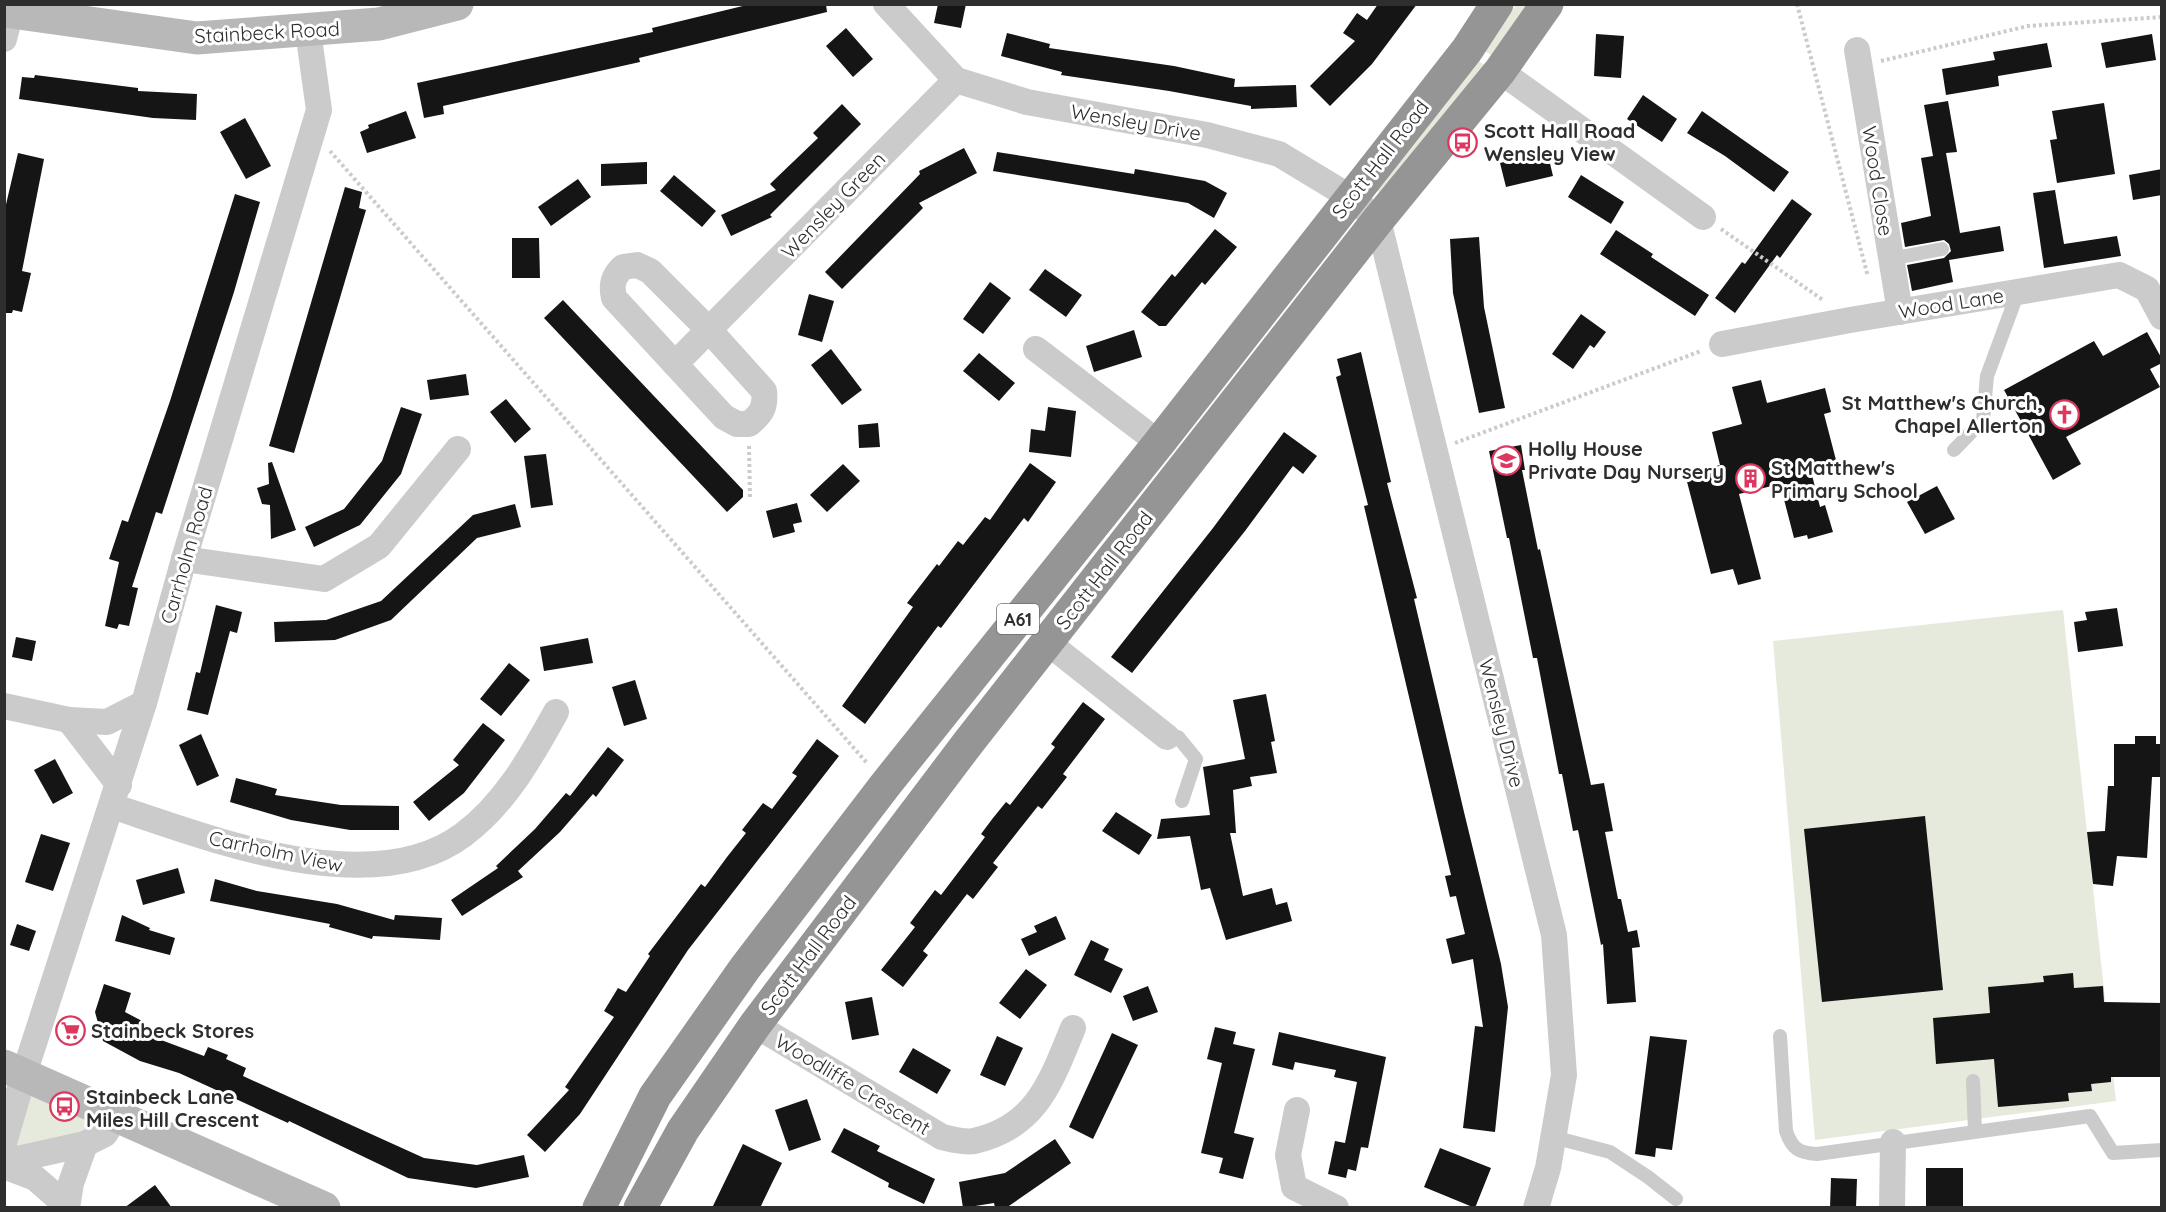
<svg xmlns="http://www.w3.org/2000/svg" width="2166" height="1212" font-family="Quicksand,sans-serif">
	<rect width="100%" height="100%" fill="#fff"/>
	<g fill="#e6eadc">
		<polygon points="1516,5 1533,5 1495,58 1483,50"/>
		<polygon points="1476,59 1488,68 1379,193 1377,190"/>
		<polygon points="2063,610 2116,1101 1815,1140 1773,641"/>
		<polygon points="24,1074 118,1114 105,1134 5,1162"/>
	</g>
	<g fill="#151515">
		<polygon points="751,4 826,4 827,12 639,58 640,62 443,106 444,114 424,118 417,83 653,32 652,28"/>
		<polygon points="938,4 966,4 961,28 934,23"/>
		<polygon points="1378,4 1417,4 1372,64 1330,106 1310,86 1355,41 1343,33 1357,13 1367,20"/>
		<polygon points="846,28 873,59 853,77 826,46"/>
		<polygon points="1007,33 1050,44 1049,48 1174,66 1235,79 1234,87 1296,85 1297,107 1251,109 1251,106 1169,91 1061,75 1062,72 1001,56"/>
		<polygon points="1596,34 1624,36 1621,78 1594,76"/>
		<polygon points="2152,34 2156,60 2106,68 2101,43"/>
		<polygon points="2047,43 2052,67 1998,76 1999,86 1946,95 1942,69 1995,60 1993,52"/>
		<polygon points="35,75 138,88 138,91 197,94 196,120 153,118 19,99 22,77 34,78"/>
		<polygon points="1643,95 1677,119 1662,142 1627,119"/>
		<polygon points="1948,101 1957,152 1946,153 1960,233 2000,226 2004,251 1949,260 1953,282 1912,291 1907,265 1944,258 1951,251 1949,244 1944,240 1905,247 1901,223 1931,216 1921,158 1933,156 1924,105"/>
		<polygon points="2104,103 2115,174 2057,183 2050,140 2057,139 2052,111"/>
		<polygon points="842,104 861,124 770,215 772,217 731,236 721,215 776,190 770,184 818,138 813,133"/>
		<polygon points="406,111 416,138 367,153 360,132 369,128 368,125"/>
		<polygon points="1702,111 1789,172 1774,192 1725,156 1687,133"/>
		<polygon points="245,118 271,166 246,179 220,132"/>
		<polygon points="964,148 977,173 919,203 923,208 842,289 825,272 920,174 919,171"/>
		<polygon points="1547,151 1553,176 1506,187 1500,163"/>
		<polygon points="997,152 1134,174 1135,169 1205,181 1227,193 1214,218 1188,203 993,171"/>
		<polygon points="18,153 44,159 22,271 31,273 22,312 13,310 12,313 4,313 4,213"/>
		<polygon points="647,162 647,184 601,186 601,164"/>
		<polygon points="2162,169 2162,195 2133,200 2129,175"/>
		<polygon points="674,175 716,211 702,227 660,191"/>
		<polygon points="1581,175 1624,202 1611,224 1568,197"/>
		<polygon points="578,179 591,197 551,226 538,207"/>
		<polygon points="345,187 362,192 359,208 366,210 294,453 269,446"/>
		<polygon points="2055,190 2064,244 2117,236 2121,256 2044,268 2033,193"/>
		<polygon points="235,194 260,202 234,292 162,514 156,512 132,587 138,588 129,626 119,624 117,629 105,626 119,562 109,559 122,520 128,522 170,401"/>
		<polygon points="1792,199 1812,214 1780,258 1777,255 1735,313 1715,298 1742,262 1745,264"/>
		<polygon points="1215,229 1237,247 1205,285 1202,282 1166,326 1159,326 1141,312 1172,274 1175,277"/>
		<polygon points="1616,230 1653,254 1651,257 1709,295 1695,316 1600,254"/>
		<polygon points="1479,237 1484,307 1505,408 1479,413 1453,293 1450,239"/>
		<polygon points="512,238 539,238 540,278 512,278"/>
		<polygon points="1045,269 1082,295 1066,317 1029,290"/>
		<polygon points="990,282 1011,298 983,334 963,319"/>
		<polygon points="809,294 834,301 822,342 798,335"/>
		<polygon points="563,300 743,490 743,497 727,512 544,318"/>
		<polygon points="1581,314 1606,332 1594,348 1590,345 1573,369 1552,354"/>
		<polygon points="1134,330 1142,357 1094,372 1086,346"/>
		<polygon points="2147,332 2162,359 2162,363 2150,369 2160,387 2066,437 2081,464 2053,480 2004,390 2094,341 2103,356"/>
		<polygon points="831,349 862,390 842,405 811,365"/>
		<polygon points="1361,352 1391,482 1387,483 1417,598 1414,599 1464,812 1501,964 1508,1007 1495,1132 1463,1128 1475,1026 1483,1027 1473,959 1452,964 1446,939 1465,934 1456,896 1450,897 1445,876 1451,875 1364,506 1368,505 1336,377 1341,375 1337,359"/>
		<polygon points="979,353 1015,383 999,401 963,371"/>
		<polygon points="466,374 469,395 430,400 427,380"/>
		<polygon points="1761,380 1767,403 1825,388 1831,412 1824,414 1836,460 1810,467 1820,507 1825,505 1833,532 1808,539 1807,535 1794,538 1780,484 1739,494 1761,579 1738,585 1733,569 1711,574 1685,474 1720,465 1712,432 1742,424 1732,387"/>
		<polygon points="506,399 531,429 515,443 490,412"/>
		<polygon points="401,407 422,414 401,474 360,525 314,547 305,527 344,509 382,461"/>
		<polygon points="1048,407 1076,411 1071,457 1029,452 1031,429 1045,431"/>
		<polygon points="878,423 880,447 859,448 858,425"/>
		<polygon points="1284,432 1317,456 1303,474 1293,466 1245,531 1132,673 1111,657 1213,528"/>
		<polygon points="1521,445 1525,470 1522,470 1538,550 1540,549 1591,785 1604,783 1613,831 1605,832 1618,899 1621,899 1628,932 1637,930 1640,947 1632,948 1636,1002 1607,1004 1603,944 1601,945 1578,830 1573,831 1562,774 1559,774 1537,658 1533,658 1509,538 1507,538 1489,451"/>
		<polygon points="546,454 553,505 531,508 524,456"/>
		<polygon points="272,462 296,530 271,539 270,505 262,504 257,488 269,484 268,463"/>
		<polygon points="1030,463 1056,482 1028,522 1024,518 941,628 938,626 865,724 842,706 913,607 907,603 937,564 939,566 958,541 963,545 985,517 990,520"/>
		<polygon points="843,464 860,481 827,512 810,495"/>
		<polygon points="1937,486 1955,519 1925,534 1907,502"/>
		<polygon points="797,503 802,522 793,524 795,532 773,538 766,511"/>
		<polygon points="515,504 521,527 477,538 391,620 335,640 275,642 274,622 326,620 381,601 473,515"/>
		<polygon points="216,605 242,612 237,633 230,631 208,715 187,710 196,672 200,673"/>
		<polygon points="2117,608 2123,646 2078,652 2074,622 2087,620 2085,612"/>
		<polygon points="16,637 36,641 32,661 12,657"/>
		<polygon points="588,638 593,663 544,671 540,647"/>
		<polygon points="509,663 530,680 501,716 480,699"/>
		<polygon points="635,680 647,719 624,726 612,687"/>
		<polygon points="1266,694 1275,741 1271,742 1277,773 1250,777 1252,786 1233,790 1236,833 1230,833 1243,896 1272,888 1276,905 1287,902 1292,921 1226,940 1210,888 1201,890 1190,836 1157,839 1161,819 1210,815 1203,767 1245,759 1233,700"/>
		<polygon points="1083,702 1105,719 1063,774 1067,777 1042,809 1038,806 993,863 998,867 973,899 967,894 923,951 928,955 903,987 881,970 915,927 910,923 935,890 941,895 985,837 981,834 993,818 1006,802 1010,805 1055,747 1051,744"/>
		<polygon points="483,723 505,740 464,793 429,821 413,802 459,765 453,760"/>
		<polygon points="201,734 219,776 197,786 179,745"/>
		<polygon points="2135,736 2156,736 2156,744 2162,744 2162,777 2152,777 2147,858 2117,856 2113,886 2093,884 2087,832 2105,831 2108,786 2114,786 2114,744 2135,744"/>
		<polygon points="817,739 839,756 688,950 580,1114 545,1152 527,1135 569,1090 565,1087 614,1017 604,1011 618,988 626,992 650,956 648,954 701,884 705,887 727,857 746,833 742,830 763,803 772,809 797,776 792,773"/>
		<polygon points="608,747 624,760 596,797 593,794 560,832 518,871 523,877 462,916 451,900 498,868 496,866 535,829 566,793 570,796"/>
		<polygon points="55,759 73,793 53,804 34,770"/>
		<polygon points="236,778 277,789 275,795 341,805 399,806 399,830 350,830 291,820 230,802"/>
		<polygon points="1116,812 1152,835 1139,855 1102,831"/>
		<polygon points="1925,816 1943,990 1822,1002 1804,829"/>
		<polygon points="41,834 70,843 53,891 25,882"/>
		<polygon points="178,868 185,893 143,905 136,880"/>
		<polygon points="215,879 257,891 337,904 394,920 395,915 442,918 440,940 373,936 372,939 329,927 330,924 210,901"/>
		<polygon points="122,915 150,928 149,930 175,938 170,955 115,941"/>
		<polygon points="1056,916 1066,939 1029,956 1021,939 1037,932 1034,926"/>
		<polygon points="17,924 36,931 29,951 10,945"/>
		<polygon points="1091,940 1109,949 1104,960 1123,969 1111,993 1074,975"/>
		<polygon points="1026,969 1047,985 1020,1019 999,1003"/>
		<polygon points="2073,973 2074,988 2103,986 2104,1002 2162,1003 2162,1077 2111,1077 2111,1082 2091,1084 2092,1091 2068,1093 2069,1101 1998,1107 1994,1059 1936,1064 1933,1018 1990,1013 1988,987 2044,982 2043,976"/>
		<polygon points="104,984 131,993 125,1012 142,1021 137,1031 204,1056 208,1047 228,1055 226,1059 246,1068 243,1076 424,1158 477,1165 524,1155 529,1177 476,1188 408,1178 289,1121 288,1123 179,1073 140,1061 103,1041 95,1012"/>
		<polygon points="1148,986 1158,1012 1133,1021 1123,996"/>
		<polygon points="872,997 879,1035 852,1040 845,1002"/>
		<polygon points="1215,1027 1236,1032 1233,1044 1255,1049 1234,1133 1254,1138 1243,1179 1219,1173 1223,1158 1201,1153 1222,1063 1207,1059"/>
		<polygon points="1279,1032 1386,1057 1368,1148 1354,1146 1361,1147 1356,1171 1348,1169 1346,1178 1328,1174 1335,1141 1345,1143 1357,1082 1334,1077 1336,1070 1295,1062 1293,1070 1272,1065"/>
		<polygon points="1112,1033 1138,1045 1093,1139 1069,1127"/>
		<polygon points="997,1036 1023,1048 1005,1086 980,1075"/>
		<polygon points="1650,1036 1687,1040 1672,1150 1656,1148 1655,1157 1635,1154"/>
		<polygon points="913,1048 951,1070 937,1094 899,1072"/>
		<polygon points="807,1099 821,1140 789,1151 775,1110"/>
		<polygon points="844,1128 880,1146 877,1151 935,1179 924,1204 888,1187 889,1183 831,1152"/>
		<polygon points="1055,1139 1071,1163 1006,1208 995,1208 994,1203 963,1208 959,1182 1005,1173"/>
		<polygon points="743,1144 782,1163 772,1183 760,1208 712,1208"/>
		<polygon points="1440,1148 1491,1168 1475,1208 1424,1187"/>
		<rect x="1926" y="1168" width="37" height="40"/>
		<polygon points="1831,1178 1857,1179 1856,1208 1830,1208"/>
		<polygon points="155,1185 172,1208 124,1208"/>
	</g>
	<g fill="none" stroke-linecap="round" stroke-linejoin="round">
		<g stroke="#cbcbcb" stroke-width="4" stroke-dasharray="3 3" stroke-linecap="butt">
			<polyline points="1797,4 1868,277"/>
			<polyline points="1881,61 2028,26 2162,17"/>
			<polyline points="330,151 867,763"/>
			<polyline points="1721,229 1823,300"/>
			<polyline points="1455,443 1701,351"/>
			<polyline points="749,446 750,498"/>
		</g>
		<g stroke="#cbcbcb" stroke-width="14">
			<polyline points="1890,259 1942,249"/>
			<polyline points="1954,450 1983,420 1987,376 2018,292"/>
			<polyline points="1167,737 1178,737 1196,759 1182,801"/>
			<path d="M1780,1036l6,95c6,18 13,22 31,23l273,-38 23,37 49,-3"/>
			<polyline points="1973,1081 1975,1131"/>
			<polyline points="1553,1137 1610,1152 1648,1177 1676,1199"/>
		</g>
		<g stroke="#cbcbcb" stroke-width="26">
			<polyline points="886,4 956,80 1027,102 1207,135 1279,154 1350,197 1378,220 1554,935 1564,1075 1548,1168 1536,1208"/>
			<polyline points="4,39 11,12"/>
			<polyline points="1857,50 1900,312"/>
			<polyline points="1500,71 1703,217"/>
			<path d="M637,265l13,6 60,60 54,60c2,17 -3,23 -15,33h-12l-13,-7 -110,-119c-3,-14 -1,-21 9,-31z"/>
			<polyline points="1722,344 1850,320 2119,275 2147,289 2162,317"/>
			<polyline points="1036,349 1159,443"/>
			<polyline points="675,364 956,80"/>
			<polyline points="184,559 324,579 379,546 458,449"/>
			<polyline points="1047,642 1167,737"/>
			<polyline points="4,706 69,720 107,722 144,703"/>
			<polyline points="69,720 119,785"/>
			<path d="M112,806c97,32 259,97 351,29 42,-31 68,-78 93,-123"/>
			<path d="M755,1025l187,112c9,2 23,6 32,4 63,-14 77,-60 99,-113"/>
			<polyline points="1297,1110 1288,1155 1294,1187 1336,1208"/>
			<polyline points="4,1143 24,1074 144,703 184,559 319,110 308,31"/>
			<polyline points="4,1162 85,1144 105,1134 118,1114"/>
			<polyline points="4,1166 35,1178 66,1205"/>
			<polyline points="67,1208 71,1183 85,1144"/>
			<polyline points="1892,1208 1893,1142"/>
		</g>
		<g stroke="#b8b8b8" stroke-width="33">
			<polyline points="4,11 197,38 379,24 457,4"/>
			<polyline points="4,1066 324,1208"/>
		</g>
		<g stroke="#959595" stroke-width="33">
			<polyline points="599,1208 655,1096 745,968 886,784 1159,443 1467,50 1497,4"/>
			<polyline points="640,1208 683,1130 755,1025 968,743 1378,220 1500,71 1547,4"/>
		</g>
	</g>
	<defs>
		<symbol id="bus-ring" viewBox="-11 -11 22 22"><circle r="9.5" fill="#fff" stroke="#dd375f" stroke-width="1.5"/><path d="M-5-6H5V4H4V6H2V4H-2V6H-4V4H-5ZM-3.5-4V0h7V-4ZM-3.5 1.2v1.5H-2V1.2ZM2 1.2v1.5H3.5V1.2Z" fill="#dd375f"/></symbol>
		<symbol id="church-ring" viewBox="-11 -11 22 22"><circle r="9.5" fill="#fff" stroke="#dd375f" stroke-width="1.5"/><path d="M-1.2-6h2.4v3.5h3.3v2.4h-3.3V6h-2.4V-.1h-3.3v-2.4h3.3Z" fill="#dd375f"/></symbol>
		<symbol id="school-ring" viewBox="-11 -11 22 22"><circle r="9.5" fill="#fff" stroke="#dd375f" stroke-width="1.5"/><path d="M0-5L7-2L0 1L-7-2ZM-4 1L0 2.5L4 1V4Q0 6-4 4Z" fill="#dd375f"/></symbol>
		<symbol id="building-ring" viewBox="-11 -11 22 22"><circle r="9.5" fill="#fff" stroke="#dd375f" stroke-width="1.5"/><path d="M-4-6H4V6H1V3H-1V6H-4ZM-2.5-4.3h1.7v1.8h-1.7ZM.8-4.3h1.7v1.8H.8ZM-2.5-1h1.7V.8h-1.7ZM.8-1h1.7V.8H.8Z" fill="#dd375f"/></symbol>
		<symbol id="supermarket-ring" viewBox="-11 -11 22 22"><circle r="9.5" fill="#fff" stroke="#dd375f" stroke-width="1.5"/><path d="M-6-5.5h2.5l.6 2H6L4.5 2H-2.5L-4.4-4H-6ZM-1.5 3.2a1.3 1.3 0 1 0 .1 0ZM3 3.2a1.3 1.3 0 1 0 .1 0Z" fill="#dd375f"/></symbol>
	</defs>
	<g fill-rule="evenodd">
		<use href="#bus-ring" x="1446" y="126" width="33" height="33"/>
		<use href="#church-ring" x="2048" y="398" width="33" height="33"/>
		<use href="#school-ring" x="1490" y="444" width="33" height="33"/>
		<use href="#building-ring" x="1734" y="462" width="33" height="33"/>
		<use href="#supermarket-ring" x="54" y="1014" width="33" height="33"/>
		<use href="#bus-ring" x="48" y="1090" width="33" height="33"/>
	</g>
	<g text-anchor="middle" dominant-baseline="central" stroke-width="6" stroke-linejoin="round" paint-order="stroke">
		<rect fill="#fff" stroke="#6d6d6d" stroke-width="1.5" x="997" y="604" width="42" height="30" rx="4.5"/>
		<g font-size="18" font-weight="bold" fill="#2e2e2e">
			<text x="1018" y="619">A61</text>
		</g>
		<g font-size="20" fill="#2e2e2e" stroke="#fff">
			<text transform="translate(267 32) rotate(-3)">Stainbeck Road</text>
			<text transform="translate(1136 122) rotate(10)">Wensley Drive</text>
			<text transform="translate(1380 159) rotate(-52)">Scott Hall Road</text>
			<text transform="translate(1878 181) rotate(81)">Wood Close</text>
			<text transform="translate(833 205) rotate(-46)">Wensley Green</text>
			<text transform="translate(1951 303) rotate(-9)">Wood Lane</text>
			<text transform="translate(186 555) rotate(-74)">Carrholm Road</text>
			<text transform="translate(1104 570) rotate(-52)">Scott Hall Road</text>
			<text transform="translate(1502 723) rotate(76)">Wensley Drive</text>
			<text transform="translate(276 851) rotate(12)">Carrholm View</text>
			<text transform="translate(808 955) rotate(-53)">Scott Hall Road</text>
			<text transform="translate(853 1084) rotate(31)">Woodliffe Crescent</text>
		</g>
		<g font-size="20" font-weight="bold" fill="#2e2e2e" stroke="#fff" text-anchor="start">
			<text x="1484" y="130">Scott Hall Road<tspan x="1484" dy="23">Wensley View</tspan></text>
			<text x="2043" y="402" text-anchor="end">St Matthew's Church,<tspan x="2043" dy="23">Chapel Allerton</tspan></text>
			<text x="1528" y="448">Holly House<tspan x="1528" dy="23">Private Day Nursery</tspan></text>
			<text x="1771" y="467">St Matthew's<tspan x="1771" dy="23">Primary School</tspan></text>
			<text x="91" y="1030">Stainbeck Stores</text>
			<text x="86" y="1096">Stainbeck Lane<tspan x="86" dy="23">Miles Hill Crescent</tspan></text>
		</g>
	</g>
	<rect width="2166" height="1212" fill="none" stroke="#2e2e2e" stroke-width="12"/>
</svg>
